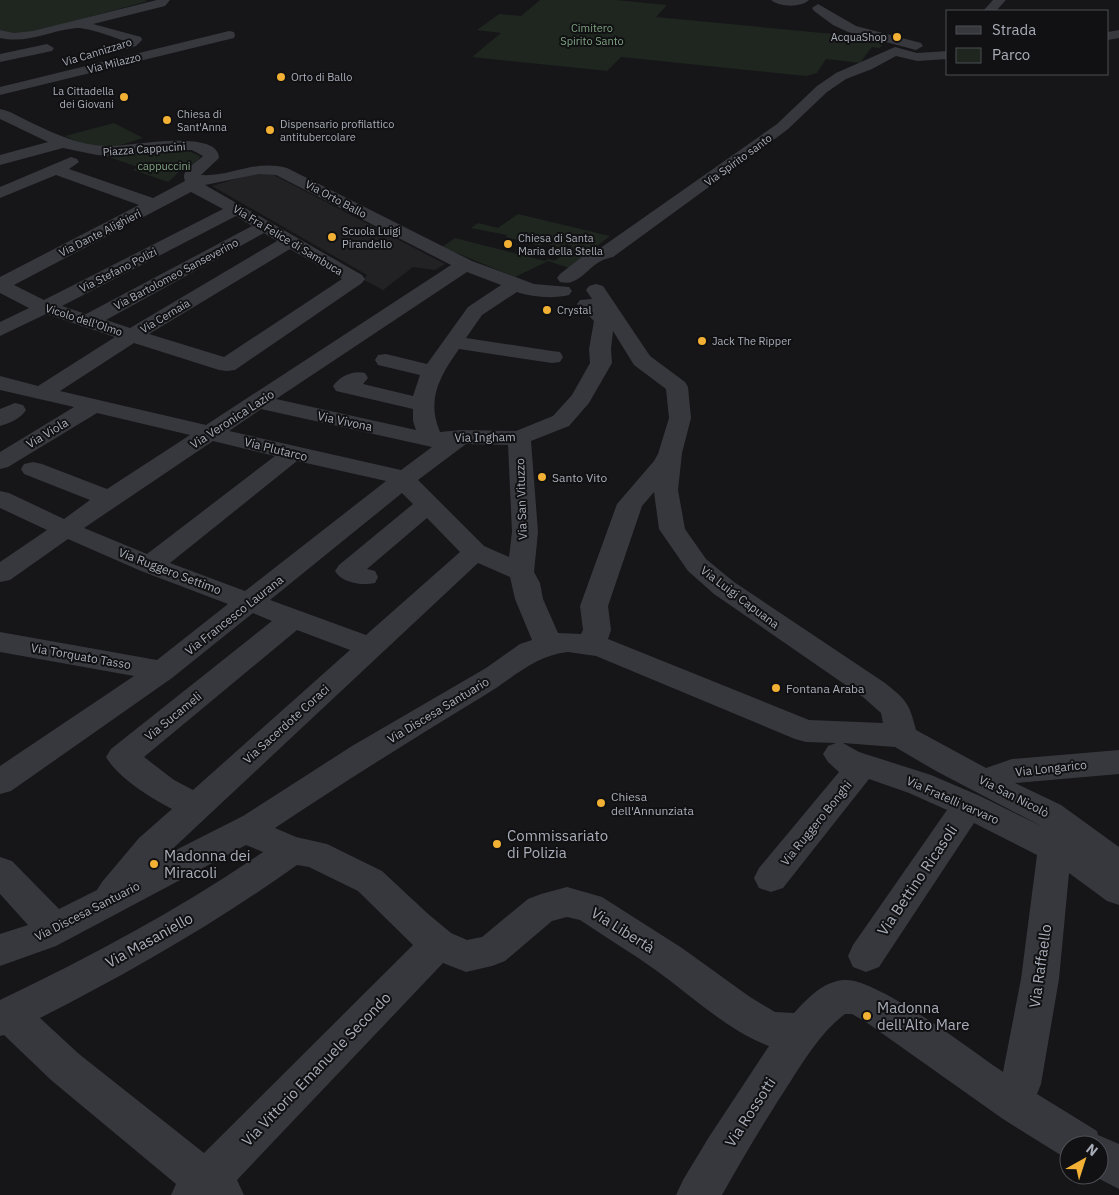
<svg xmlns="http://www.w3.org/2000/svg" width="1119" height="1195" font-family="'IBM Plex Sans',sans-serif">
	<rect width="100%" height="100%" fill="#161618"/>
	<polygon fill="#222225" points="262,173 272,174 445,264 435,270 413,267 383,290 364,280 367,275 212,186 252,174"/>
	<g fill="#1e261f">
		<polygon points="0,0 144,0 148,1 23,35 0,30"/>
		<polygon points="540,0 616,0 667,5 656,17 844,35 840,41 847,43 856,35 886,43 879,48 872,47 860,63 826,59 817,73 806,76 621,57 607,71 472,57 501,33 477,30 499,14 521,16"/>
		<path d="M114,123l29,15c-14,4 -35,13 -48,7l-6,2 -24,-11z"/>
		<polygon points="181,151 191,152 200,156 199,159 182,172 179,172 168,182 133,170 138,167 106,156"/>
		<polygon points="518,214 610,236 569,268 548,261 515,277 442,247 455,238 545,261 548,259 554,261 570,251 572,246 566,244 561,248 544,243 540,246 506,237 507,235 471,228 478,223 498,228"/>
	</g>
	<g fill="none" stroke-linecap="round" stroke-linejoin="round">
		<g fill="#37383d" fill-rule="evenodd">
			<path d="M157,0h13l-5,6 -72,18 48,13 1,3 -6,6 -30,9 -7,-4 2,-3 24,-7c-12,-4 -38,-14 -49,-13 -28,3 -47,16 -76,10v-8l14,3 19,-2z"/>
			<path d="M771,0h38c-8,8 -30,7 -38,0z"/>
			<polygon points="993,0 1006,0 996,11 983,11"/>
			<polygon points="818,4 856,26 921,43 923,46 916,50 848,32 833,25 814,11 812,8"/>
			<polygon points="1119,30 1119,38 1108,40 1108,32"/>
			<polygon points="229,31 234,32 235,35 234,38 0,95 0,87"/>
			<polygon points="47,44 54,48 52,51 0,62 0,54"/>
			<path d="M895,47l22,6 31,-2v8l-31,2 -21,-5 -24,13 -26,10 -19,13 -40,38 -174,127c-4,1 -9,2 -12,4 -14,7 -23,26 -41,21l-3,-4 3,-4 27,-21 12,-4 178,-125 40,-38 19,-13z"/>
			<path d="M0,109c11,2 21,9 32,14 25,12 51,24 79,23 18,0 108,-18 108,12l-18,17c31,2 52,-16 86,-7l185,93 62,23 35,3 3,4 -3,4c-16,4 -37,2 -52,-3l-35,23 -16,23 86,13 8,1 3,5 -3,5 -8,1 -93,-14c-19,27 -33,50 -19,83l21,-2 55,1 37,-15 19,-21 18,-32 -1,-14 5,-28 -17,-17 3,-4 12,-1 -6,-9 3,-4 7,-2 7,2 47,70 35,26 3,5 3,31 -9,35 -4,37 7,39 21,30 28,23 151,101c21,17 24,19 31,47l70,38 26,-9 107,-9v24l-104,9 46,22 58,42v58l-12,-4 -38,-28 -10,106 -18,105 -4,10 60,37 1,4 21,9v45l-27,-14h7v-30h-30v15l-2,-1 -64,-40 -137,-97 -14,-8h-7c-22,16 -38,42 -53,65 -25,38 -48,77 -70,116h-46l7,-15 26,-43 60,-91c-42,-16 -76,-49 -112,-75 -25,-18 -52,-34 -77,-51l-13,-3 -15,4 -47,40 -13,5 -26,6 -23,-9 -206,217 7,15h-73l5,-11 -125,-104 -47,-45 -4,1v-36c90,-43 180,-91 263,-148l-17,-7 -190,101 -56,20v-32l28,-9 -28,-31v-37l12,4 47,48 38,-19 5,-8 37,-44 33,-29c-21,-11 -54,-31 -66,-52l5,-8 161,-128 -19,-8 -81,65 -161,113 -11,3v-28l134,-90 -134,-24v-20l157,28 71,-56 -87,-33 -73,-32 -58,41 -10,2v-20l47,-32 -47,-22v-17l9,2 55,26 26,-19 -66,-26 -3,-5 3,-5 9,-2 9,2 65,25 83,-54 -93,-22 -89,54 -8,2v-17l74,-45 -74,-17v-14l38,10 77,-49 -69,-23 -46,22v-14l29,-14 -29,-15v-16l139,-72 -83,-30 -56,23v-11l71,-30 6,2 2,3 -10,7 84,29 32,-17c-5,-11 11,-18 18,-25l-11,-6h-14l-67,6 -14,-1 -34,-7 -63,17v-10l48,-13 -48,-23zM259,174l17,1 175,90 -245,160 -146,-34 74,-48 85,27 8,1 8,-1 127,-87 3,-4 -3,-4 -157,-90zM191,192l32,17 -179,91 -30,-15zM236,216l16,10 -166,88 -24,-8zM264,233l13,8 -147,87 -24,-8zM290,249l52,30 -118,78 -75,-23zM467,272l34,13 -33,22 -41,57 -41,-10 -8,1 -3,5 3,5 42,10 -7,21 -50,-12 5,-6 -3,-5c-12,-3 -25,3 -32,13l3,5 77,18v12l3,9 -140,-31zM613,331l21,34 32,24 3,29 -11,36 -4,7 -37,43 -37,102 3,24 -2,4 -23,-1 -15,-34 -3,-16 -6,-11 4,-40 -7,-91 38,-15 20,-23 23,-40 -1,-14zM261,409l171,38 -31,23 -172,-39zM213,441l62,15 -128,98 -63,-26zM466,444l42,1 4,87 -3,25 -25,-11 -66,-66zM297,461l89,20 -141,110 -75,-28zM654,492l5,37 29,42 26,23 149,103 18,16 2,10 -74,-3 -201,-81 3,-9 -3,-24 34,-100zM402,493l11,11 -74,61 -4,6c7,12 27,15 40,12l3,-6 -3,-6 -8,-2 60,-51 33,34 -94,83 -96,-35zM478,563l32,14 5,22 17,41 -12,4 -34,24 -134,78 -109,70 -77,39zM297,630l53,20 -157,140 -19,-10 -30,-23zM568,652l28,4 199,83 11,3 30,1 -8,3 -5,8 5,8 11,10 -80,96 -5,10 5,10 12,4 12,-4 86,-109 40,14 38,17 -94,135 -5,11 5,11 13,5 13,-5 95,-144 63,32 -16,124 -18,93c-31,-21 -126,-94 -158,-92 -22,1 -37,18 -51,33l-19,-1 -25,-15 -68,-49 -80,-51 -35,-10 -26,7 -13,5 -46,38 -15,3 -16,-7 -24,-20 -45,-42 -55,-27 -31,-7 -21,-9c69,-46 139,-90 210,-133 27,-16 50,-40 83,-43zM843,743l52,4 41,24 107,56 -63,-31 -49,-21 -72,-23zM297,865l12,2 49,24 55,54 -209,208 -125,-99 -39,-36c89,-45 176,-95 257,-153z"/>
			<path d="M15,403l8,2 3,5c-6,9 -16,13 -26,16v-17z"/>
		</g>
	</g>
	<g fill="#f2b134" stroke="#111113" stroke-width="2">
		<circle cx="897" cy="37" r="5"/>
		<circle cx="281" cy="77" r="5"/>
		<circle cx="124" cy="97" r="5"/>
		<circle cx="167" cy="120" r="5"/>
		<circle cx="270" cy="130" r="5"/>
		<circle cx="332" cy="237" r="5"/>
		<circle cx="508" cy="244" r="5"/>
		<circle cx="547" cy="310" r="5"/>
		<circle cx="702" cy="341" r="5"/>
		<circle cx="542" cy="477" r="5"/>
		<circle cx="776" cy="688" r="5"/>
		<circle cx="601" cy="803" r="5"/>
		<circle cx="497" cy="844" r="5"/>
		<circle cx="154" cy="864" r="5"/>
		<circle cx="867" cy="1016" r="5"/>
	</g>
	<g text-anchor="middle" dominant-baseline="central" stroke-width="4" stroke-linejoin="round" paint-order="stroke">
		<g font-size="11" fill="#7fa381" stroke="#111113">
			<text x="592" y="28">Cimitero<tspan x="592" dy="13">Spirito Santo</tspan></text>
			<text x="164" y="166">cappuccini</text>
		</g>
		<g font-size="11" fill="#a8adb8" stroke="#111113" text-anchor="start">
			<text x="887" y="37" text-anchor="end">AcquaShop</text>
			<text x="291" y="77">Orto di Ballo</text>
			<text x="114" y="91" text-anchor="end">La Cittadella<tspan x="114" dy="13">dei Giovani</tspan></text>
			<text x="177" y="114">Chiesa di<tspan x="177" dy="13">Sant'Anna</tspan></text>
			<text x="280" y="124">Dispensario profilattico<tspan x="280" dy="13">antitubercolare</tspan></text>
			<text x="342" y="231">Scuola Luigi<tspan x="342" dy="13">Pirandello</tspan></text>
			<text x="518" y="238">Chiesa di Santa<tspan x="518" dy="13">Maria della Stella</tspan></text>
			<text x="557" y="310">Crystal</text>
			<text x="712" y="341">Jack The Ripper</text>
		</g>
		<g font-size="11" fill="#a8adb8" stroke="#111113">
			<text transform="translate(97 52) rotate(-17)">Via Cannizzaro</text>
			<text transform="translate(114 63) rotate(-14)">Via Milazzo</text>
			<text transform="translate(144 149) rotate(-4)">Piazza Cappucini</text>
			<text transform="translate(738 160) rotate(-36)">Via Spirito santo</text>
			<text transform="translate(336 199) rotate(28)">Via Orto Ballo</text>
			<text transform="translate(100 233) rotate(-27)">Via Dante Alighieri</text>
			<text transform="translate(288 240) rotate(31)">Via Fra Felice di Sambuca</text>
			<text transform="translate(118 270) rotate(-27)">Via Stefano Polizi</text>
			<text transform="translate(176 274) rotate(-28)">Via Bartolomeo Sanseverino</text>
			<text transform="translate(165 316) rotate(-31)">Via Cernaia</text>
			<text transform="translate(84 320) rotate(18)">Vicolo dell'Olmo</text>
		</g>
		<g font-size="12" fill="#a8adb8" stroke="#111113">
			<text transform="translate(232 419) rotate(-33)">Via Veronica Lazio</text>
			<text transform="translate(345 421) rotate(12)">Via Vivona</text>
			<text transform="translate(47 433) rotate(-31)">Via Viola</text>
			<text transform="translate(485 437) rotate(-1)">Via Ingham</text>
			<text transform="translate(276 449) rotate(14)">Via Plutarco</text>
			<text transform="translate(521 499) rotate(-92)">Via San Vituzzo</text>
			<text transform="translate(170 571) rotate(21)">Via Ruggero Settimo</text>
			<text transform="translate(740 597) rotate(37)">Via Luigi Capuana</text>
			<text transform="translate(234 615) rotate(-38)">Via Francesco Laurana</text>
			<text transform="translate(81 656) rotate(10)">Via Torquato Tasso</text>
			<text transform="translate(438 710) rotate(-31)">Via Discesa Santuario</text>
			<text transform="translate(173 716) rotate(-39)">Via Sucameli</text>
			<text transform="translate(286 724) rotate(-42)">Via Sacerdote Coraci</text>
			<text transform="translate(1051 768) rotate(-6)">Via Longarico</text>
			<text transform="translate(1014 796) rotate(27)">Via San Nicolò</text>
			<text transform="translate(953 800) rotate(24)">Via Fratelli varvaro</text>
			<text transform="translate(816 823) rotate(-51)">Via Ruggero Bonghi</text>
			<text transform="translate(87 911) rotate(-27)">Via Discesa Santuario</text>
		</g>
		<g font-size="12" fill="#a8adb8" stroke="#111113" text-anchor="start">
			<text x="552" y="477">Santo Vito</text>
			<text x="786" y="688">Fontana Araba</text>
			<text x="611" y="796">Chiesa<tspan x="611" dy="14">dell'Annunziata</tspan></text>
		</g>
		<g font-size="15" fill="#a8adb8" stroke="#111113" text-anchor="start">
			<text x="507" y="835">Commissariato<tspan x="507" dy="17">di Polizia</tspan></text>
			<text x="164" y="855">Madonna dei<tspan x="164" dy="17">Miracoli</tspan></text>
			<text x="877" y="1007">Madonna<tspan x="877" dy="17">dell'Alto Mare</tspan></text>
		</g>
		<g font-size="15" fill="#a8adb8" stroke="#111113">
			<text transform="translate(917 880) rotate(-56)">Via Bettino Ricasoli</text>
			<text transform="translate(623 930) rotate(32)">Via Libertà</text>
			<text transform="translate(149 940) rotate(-29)">Via Masaniello</text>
			<text transform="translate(1040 966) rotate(-82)">Via Raffaello</text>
			<text transform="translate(316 1069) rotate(-46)">Via Vittorio Emanuele Secondo</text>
			<text transform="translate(750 1112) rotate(-57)">Via Rossotti</text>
		</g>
	</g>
	<rect x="946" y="10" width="162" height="65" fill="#111113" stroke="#4d4f55"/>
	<rect x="956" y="26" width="25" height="8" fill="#37383d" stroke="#4d4f55"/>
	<text x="992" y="35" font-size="15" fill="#a8adb8">Strada</text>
	<rect x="956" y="48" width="25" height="15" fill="#1e261f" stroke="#4d4f55"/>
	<text x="992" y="60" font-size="15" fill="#a8adb8">Parco</text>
	<g transform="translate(1084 1160) rotate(39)"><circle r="24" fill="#111113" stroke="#4d4f55"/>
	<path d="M0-4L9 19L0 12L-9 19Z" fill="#f2b134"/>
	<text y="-8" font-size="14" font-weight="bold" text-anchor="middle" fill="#a8adb8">N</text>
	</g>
</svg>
